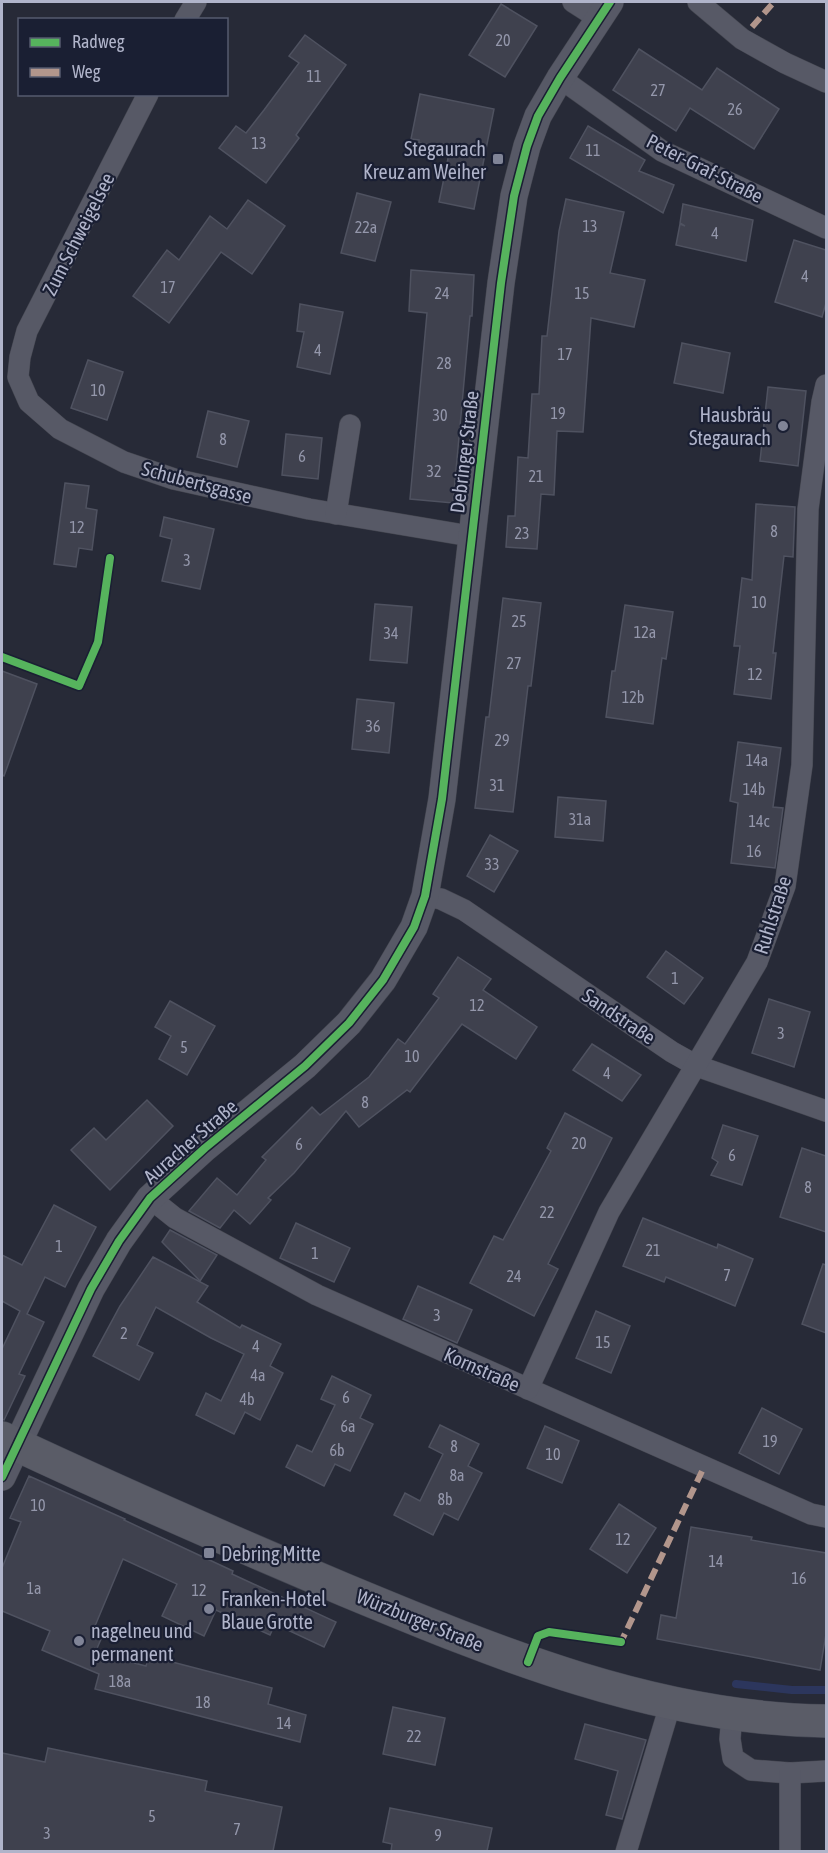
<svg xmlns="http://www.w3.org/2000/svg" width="828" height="1853" font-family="'Asap Condensed',sans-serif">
	<rect width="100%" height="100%" fill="#272a37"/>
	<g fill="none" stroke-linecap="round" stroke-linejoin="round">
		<polyline stroke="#2c365d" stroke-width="8" points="736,1684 792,1690 826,1690"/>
	</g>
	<g fill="#3f414e" stroke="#4f5260" stroke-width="1.5">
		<polygon points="501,4 537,26 505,77 469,55"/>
		<polygon points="305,35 346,65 296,135 299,138 266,183 219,148 236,126 246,133 264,110 299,63 289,56"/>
		<polygon points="639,49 702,90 717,68 779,109 754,149 690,108 676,131 613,90"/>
		<polygon points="420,94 494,109 474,209 439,202 450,149 419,143 419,140 411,139"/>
		<polygon points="588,126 645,160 639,171 674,185 663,213 570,158"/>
		<polygon points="357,193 391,202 375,261 341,253"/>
		<polygon points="566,199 624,212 610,273 645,280 634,327 591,318 583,432 557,431 554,495 541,494 537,549 506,547 508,516 515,516 518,457 528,458 532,394 539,394 542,336 547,336 559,231"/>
		<polygon points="248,200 285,226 252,274 221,252 169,323 133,296 167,250 179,260 210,216 227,229"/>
		<polygon points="683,204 753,220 746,261 676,245 680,224 685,226 680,223"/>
		<polygon points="794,240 826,250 826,303 822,317 775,302"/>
		<polygon points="411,270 474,275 472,316 470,316 453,503 410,499 427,313 409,311"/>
		<polygon points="300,304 343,312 330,374 297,367 304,332 297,331"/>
		<polygon points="682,343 730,353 723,393 674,383"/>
		<polygon points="88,360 123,372 107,420 71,408"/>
		<polygon points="768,387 806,391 798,466 760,461"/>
		<polygon points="208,411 249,421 237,467 197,457"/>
		<polygon points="286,434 322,438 318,479 282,475"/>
		<polygon points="65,483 89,486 86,508 97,510 92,550 79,548 76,567 54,564"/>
		<polygon points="756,504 795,507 793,557 784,556 773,653 776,653 771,699 734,694 740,646 734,646 742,578 752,580"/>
		<polygon points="164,517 214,529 200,589 162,581 172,539 160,536"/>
		<polygon points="503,598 541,603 531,686 528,686 513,812 475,808 486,717 489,717"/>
		<polygon points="375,604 412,607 407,663 370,660"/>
		<polygon points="625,605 673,612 666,659 662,658 653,724 606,717 612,671 615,671"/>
		<polygon points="2,671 37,684 4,776 2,775"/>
		<polygon points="357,699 394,703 389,753 352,749"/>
		<polygon points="738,742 781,748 773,807 783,808 775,868 731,863 738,803 730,801"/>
		<polygon points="558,797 606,801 603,841 555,837"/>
		<polygon points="490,835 518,851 494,892 467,876"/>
		<polygon points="666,951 703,978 684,1004 647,977"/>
		<polygon points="458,957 491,979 483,990 537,1027 516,1059 462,1024 410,1092 407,1090 359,1127 346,1111 294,1173 268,1198 271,1200 250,1224 234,1210 220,1228 189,1211 217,1178 237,1195 266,1160 262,1157 312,1107 320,1115 369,1077 398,1039 405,1044 439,998 433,994"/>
		<polygon points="769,999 810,1012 794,1067 752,1053"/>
		<polygon points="170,1001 215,1026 187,1075 159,1059 171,1036 155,1027"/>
		<polygon points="592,1044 641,1075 622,1101 573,1070"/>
		<polygon points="147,1100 173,1126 110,1190 71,1150 94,1128 106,1140"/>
		<polygon points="565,1113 612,1138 548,1264 558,1269 534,1316 470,1283 494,1236 503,1240 551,1151 547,1148"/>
		<polygon points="723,1125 758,1136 742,1185 711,1175 718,1162 712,1158"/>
		<polygon points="802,1148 826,1156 826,1232 780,1217"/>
		<polygon points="54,1205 96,1227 65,1287 45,1277 27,1314 44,1322 19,1374 25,1376 4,1420 2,1419 2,1349 20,1311 2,1301 2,1255 22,1265"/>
		<polygon points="643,1218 717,1248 718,1244 753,1259 735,1306 666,1277 664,1282 623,1266"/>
		<polygon points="296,1223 350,1248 334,1282 280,1258"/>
		<polygon points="170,1230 217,1255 200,1281 162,1242"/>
		<polygon points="153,1257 208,1286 197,1302 240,1328 242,1325 281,1344 270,1366 283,1373 260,1420 245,1412 234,1434 196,1415 206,1393 221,1401 244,1354 211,1338 156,1307 137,1345 153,1353 139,1380 93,1356 120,1306"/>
		<polygon points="823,1264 826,1265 826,1333 802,1324"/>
		<polygon points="418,1286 472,1310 457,1343 403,1319"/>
		<polygon points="596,1311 630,1326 611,1373 576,1358"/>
		<polygon points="332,1376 371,1395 360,1418 373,1424 350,1471 335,1464 324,1486 286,1467 297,1445 312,1452 335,1405 321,1399"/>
		<polygon points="762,1408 802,1429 779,1474 739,1453"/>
		<polygon points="440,1425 479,1444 468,1466 482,1473 458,1520 444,1513 433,1535 394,1515 405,1493 420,1501 443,1454 429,1447"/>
		<polygon points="545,1426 579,1441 562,1483 527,1468"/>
		<polygon points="29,1476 125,1519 124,1520 233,1571 232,1574 336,1622 324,1647 275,1624 270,1635 216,1610 204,1636 162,1616 177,1584 123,1559 95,1626 105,1630 95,1653 146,1666 149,1656 272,1688 268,1704 306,1715 300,1742 95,1689 99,1674 42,1650 50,1631 2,1611 2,1568 21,1522 10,1518"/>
		<polygon points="619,1504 656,1528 627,1573 590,1549"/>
		<polygon points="691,1527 752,1537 751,1540 826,1553 826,1634 820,1670 657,1639 661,1615 676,1618"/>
		<polygon points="393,1707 445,1718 435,1765 383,1754"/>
		<polygon points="585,1724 646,1740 622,1819 606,1815 618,1771 575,1759"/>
		<polygon points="48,1748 207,1781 205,1791 282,1807 273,1851 2,1851 2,1753 45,1762"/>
		<polygon points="390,1808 492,1828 487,1851 391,1851 392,1844 383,1842"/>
	</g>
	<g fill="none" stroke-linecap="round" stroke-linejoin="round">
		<defs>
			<g id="minor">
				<polyline points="573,2 598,18"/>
				<polyline points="698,2 742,39 785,63 826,82"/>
				<polyline points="185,20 196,2"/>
				<polyline points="560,78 662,151 826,228"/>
				<polyline points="148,94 27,331 20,357 18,377 29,402 60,429 124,462 174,479 309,509 470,536"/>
				<polyline points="336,514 350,425"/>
				<polyline points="425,896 441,899 464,910 672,1052 697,1066 826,1111"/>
				<polyline points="150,1198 175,1218 317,1295 811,1514 826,1517"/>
				<polyline points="528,1389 609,1212 757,962 785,886 802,765 808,509 822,402 826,385"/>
				<polyline points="732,1713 730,1739 733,1758 751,1770 790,1773 826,1771"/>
				<polyline points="790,1773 790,1852"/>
				<polyline points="626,1852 671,1702"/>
			</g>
			<polyline id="tertiary" points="2,1477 91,1289 119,1241 150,1198 205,1148 305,1066 349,1023 383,980 414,927 425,896 442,799 501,283 514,196 527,146 538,116 560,78 610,2"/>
			<path id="primary" d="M2,1438c113,53 227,103 343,152 154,64 312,129 481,131"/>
		</defs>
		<use href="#minor" stroke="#42444e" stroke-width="22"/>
		<use href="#tertiary" stroke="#42444e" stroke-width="28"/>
		<use href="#primary" stroke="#424551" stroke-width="34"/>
		<use href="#minor" stroke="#575966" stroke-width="21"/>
		<use href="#tertiary" stroke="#575966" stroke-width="27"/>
		<use href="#primary" stroke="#5a5c67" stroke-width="33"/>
		<g stroke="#b2968c" stroke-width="6" stroke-dasharray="12 6" stroke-linecap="butt">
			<polyline points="752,27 774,2"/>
			<polyline points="618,1642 621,1642 704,1467"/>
		</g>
		<defs>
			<g id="cycleway">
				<polyline points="2,657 79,686 98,642 110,558"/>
				<polyline points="2,1477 91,1289 119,1241 150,1198 205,1148 305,1066 349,1023 383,980 414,927 425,896 442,799 501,283 514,196 527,146 538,116 560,78 610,2"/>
				<polyline points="528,1662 538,1636 549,1632 621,1642"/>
			</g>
		</defs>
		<use href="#cycleway" stroke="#1a1f33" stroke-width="11"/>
		<use href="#cycleway" stroke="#56b35d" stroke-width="8"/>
	</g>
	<g fill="#808497" stroke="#1a1f33" stroke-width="2">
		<rect x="492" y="153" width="12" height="12" rx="3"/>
		<circle cx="783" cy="426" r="6"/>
		<rect x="203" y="1547" width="12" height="12" rx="3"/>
		<circle cx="209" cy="1609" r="6"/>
		<circle cx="79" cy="1641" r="6"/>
	</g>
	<g text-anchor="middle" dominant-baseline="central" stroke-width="4.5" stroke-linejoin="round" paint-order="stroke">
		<g font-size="16" fill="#9497ab">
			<text x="503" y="40">20</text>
			<text x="314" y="76">11</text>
			<text x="658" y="90">27</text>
			<text x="735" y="109">26</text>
			<text x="259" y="143">13</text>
			<text x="593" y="150">11</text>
			<text x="590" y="226">13</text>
			<text x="366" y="227">22a</text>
			<text x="715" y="233">4</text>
			<text x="805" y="276">4</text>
			<text x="168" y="287">17</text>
			<text x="442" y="293">24</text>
			<text x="582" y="293">15</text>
			<text x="318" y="350">4</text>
			<text x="565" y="354">17</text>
			<text x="444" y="363">28</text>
			<text x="98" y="390">10</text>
			<text x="558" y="413">19</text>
			<text x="440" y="415">30</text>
			<text x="223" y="439">8</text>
			<text x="302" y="456">6</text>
			<text x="434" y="471">32</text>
			<text x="536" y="476">21</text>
			<text x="77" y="527">12</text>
			<text x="774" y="531">8</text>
			<text x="522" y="533">23</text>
			<text x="187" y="560">3</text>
			<text x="759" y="602">10</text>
			<text x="519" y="621">25</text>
			<text x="645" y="632">12a</text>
			<text x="391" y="633">34</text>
			<text x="514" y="663">27</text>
			<text x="755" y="674">12</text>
			<text x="633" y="697">12b</text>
			<text x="373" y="726">36</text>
			<text x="502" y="740">29</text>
			<text x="757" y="760">14a</text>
			<text x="497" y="785">31</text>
			<text x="754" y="789">14b</text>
			<text x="580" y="819">31a</text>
			<text x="759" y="821">14c</text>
			<text x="754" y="851">16</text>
			<text x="492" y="864">33</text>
			<text x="675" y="978">1</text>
			<text x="477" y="1005">12</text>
			<text x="781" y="1033">3</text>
			<text x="184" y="1047">5</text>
			<text x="412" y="1056">10</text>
			<text x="607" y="1073">4</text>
			<text x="365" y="1102">8</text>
			<text x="579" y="1143">20</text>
			<text x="299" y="1144">6</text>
			<text x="732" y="1155">6</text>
			<text x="808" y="1187">8</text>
			<text x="547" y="1212">22</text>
			<text x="59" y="1246">1</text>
			<text x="653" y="1250">21</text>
			<text x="315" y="1253">1</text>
			<text x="727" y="1275">7</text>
			<text x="514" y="1276">24</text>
			<text x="437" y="1315">3</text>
			<text x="124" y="1333">2</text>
			<text x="603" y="1342">15</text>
			<text x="256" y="1346">4</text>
			<text x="258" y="1375">4a</text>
			<text x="346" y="1397">6</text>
			<text x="247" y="1399">4b</text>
			<text x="348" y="1426">6a</text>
			<text x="770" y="1441">19</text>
			<text x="454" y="1446">8</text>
			<text x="337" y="1450">6b</text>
			<text x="553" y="1454">10</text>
			<text x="457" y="1475">8a</text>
			<text x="445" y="1499">8b</text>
			<text x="38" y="1505">10</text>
			<text x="623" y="1539">12</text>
			<text x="716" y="1561">14</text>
			<text x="799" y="1578">16</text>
			<text x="34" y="1588">1a</text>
			<text x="199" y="1590">12</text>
			<text x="120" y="1681">18a</text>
			<text x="203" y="1702">18</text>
			<text x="284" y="1723">14</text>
			<text x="414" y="1736">22</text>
			<text x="152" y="1816">5</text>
			<text x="237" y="1829">7</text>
			<text x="47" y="1833">3</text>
			<text x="438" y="1835">9</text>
		</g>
		<g font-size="20" fill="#b0b4ca" stroke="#1a1f33" text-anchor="start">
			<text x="486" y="148" text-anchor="end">Stegaurach<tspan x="486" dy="23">Kreuz am Weiher</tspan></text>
			<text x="771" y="414" text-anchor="end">Hausbräu<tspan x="771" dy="23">Stegaurach</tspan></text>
			<text x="221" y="1553">Debring Mitte</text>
			<text x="221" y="1598">Franken-Hotel<tspan x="221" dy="23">Blaue Grotte</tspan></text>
			<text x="91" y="1630">nagelneu und<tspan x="91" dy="23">permanent</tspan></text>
		</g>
		<g font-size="20" fill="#b0b4ca" stroke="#1a1f33">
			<text transform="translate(705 168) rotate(27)">Peter-Graf-Straße</text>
			<text transform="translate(78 234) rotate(-63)">Zum Schweigelsee</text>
			<text transform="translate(464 452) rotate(-83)">Debringer Straße</text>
			<text transform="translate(197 482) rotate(15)">Schubertsgasse</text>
			<text transform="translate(772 915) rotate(-72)">Ruhlstraße</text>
			<text transform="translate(619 1016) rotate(34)">Sandstraße</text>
			<text transform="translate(190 1141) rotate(-41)">Auracher Straße</text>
			<text transform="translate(482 1369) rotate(24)">Kornstraße</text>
			<text transform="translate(420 1620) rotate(22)">Würzburger Straße</text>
		</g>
	</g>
	<rect width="828" height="1853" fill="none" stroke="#b0b4ca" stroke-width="6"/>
	<rect x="18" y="18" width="210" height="78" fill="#1a1f33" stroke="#565b6f" stroke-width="1.5"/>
	<rect x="30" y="38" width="30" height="9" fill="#56b35d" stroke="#565b6f" stroke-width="1.5"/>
	<text x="72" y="48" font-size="18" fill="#b0b4ca">Radweg</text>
	<rect x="30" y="68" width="30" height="9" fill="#b2968c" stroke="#565b6f" stroke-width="1.5"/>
	<text x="72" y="78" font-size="18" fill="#b0b4ca">Weg</text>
</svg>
